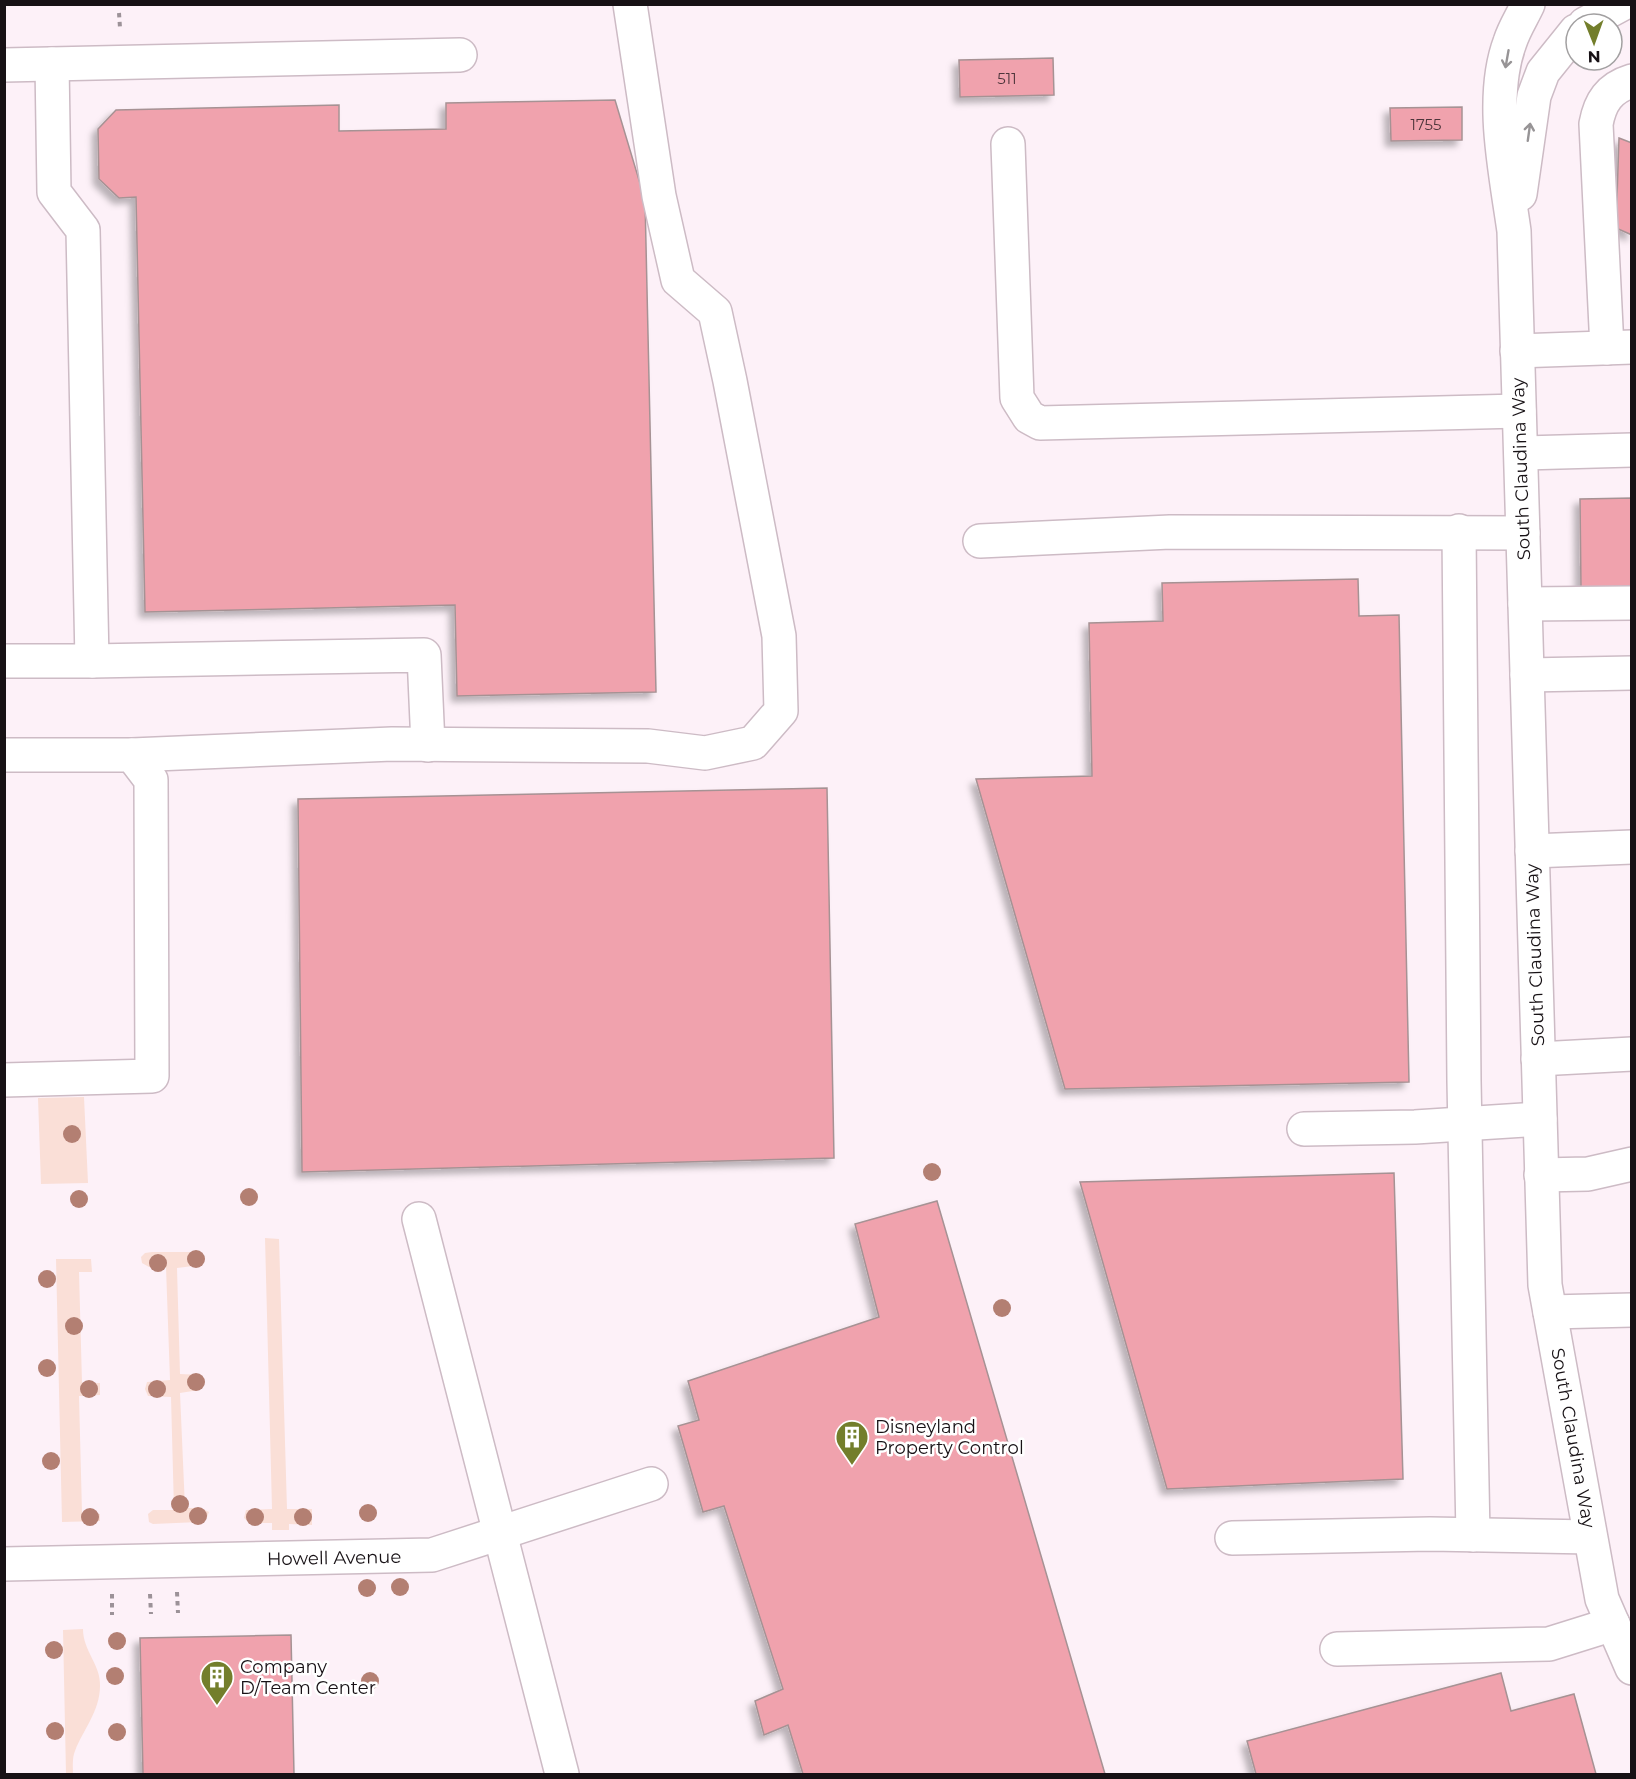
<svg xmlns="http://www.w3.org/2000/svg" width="1636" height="1779" font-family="Montserrat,sans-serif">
	<defs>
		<filter id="shadow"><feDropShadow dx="-5.5" dy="5.5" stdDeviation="3" flood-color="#0004"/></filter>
	</defs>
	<rect width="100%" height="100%" fill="#fdf1f8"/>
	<g fill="#fadfd7">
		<polygon points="84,1097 88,1183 41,1184 38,1098"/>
		<polygon points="265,1238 279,1239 287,1509 312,1509 312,1525 289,1524 289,1530 272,1530 272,1523 250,1523 244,1518 246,1510 272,1509"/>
		<polygon points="152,1252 197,1252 201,1256 201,1265 177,1268 180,1374 202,1375 204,1382 199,1390 180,1393 185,1508 201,1508 209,1512 206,1520 199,1522 153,1524 149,1522 148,1514 153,1510 174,1510 171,1397 148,1396 145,1389 147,1382 170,1380 166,1267 149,1267 142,1263 141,1257 145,1253"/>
		<polygon points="56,1259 91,1259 92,1272 79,1272 82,1383 100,1383 100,1395 79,1396 82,1513 100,1514 100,1521 62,1522"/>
		<path d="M83,1629c0,22 18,36 17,57 0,25 -17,44 -25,65 -3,7 -2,16 -2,23h-7l-3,-144z"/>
	</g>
	<g fill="#f0a2ad" stroke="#a69294" stroke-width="1.5" filter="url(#shadow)">
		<polygon points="1053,58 1054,95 960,97 959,60"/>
		<polygon points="615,100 645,200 656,692 457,696 455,605 145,612 136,197 119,198 99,179 98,129 116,110 339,105 339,131 446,129 446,103"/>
		<polygon points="1462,107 1462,140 1391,141 1390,108"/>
		<polygon points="1619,138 1632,143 1632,235 1616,228"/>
		<polygon points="1632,498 1632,587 1581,589 1580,499"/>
		<polygon points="1358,579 1359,616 1399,615 1409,1082 1065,1089 976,779 1092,776 1089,623 1163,621 1162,583"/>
		<polygon points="827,788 834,1158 302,1172 298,799"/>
		<polygon points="1394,1173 1403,1479 1167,1489 1080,1182"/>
		<polygon points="937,1201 1105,1774 803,1774 788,1725 764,1735 755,1701 783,1689 724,1506 703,1512 678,1426 699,1420 688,1381 879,1317 855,1224"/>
		<polygon points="291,1635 294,1774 143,1774 140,1638"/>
		<polygon points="1501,1673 1511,1711 1574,1694 1596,1774 1256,1774 1247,1741"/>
	</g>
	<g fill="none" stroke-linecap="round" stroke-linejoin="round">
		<defs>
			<g id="minor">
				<path d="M1528,4c-6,13 -14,25 -18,38 -21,56 -4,131 4,189l31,1054 57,314 30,69"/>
				<polyline points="1585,24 1622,4"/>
				<polyline points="4,65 460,55"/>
				<polyline points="1008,144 1017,398 1029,417 1040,423 1519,411"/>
				<polyline points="1520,194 1534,96 1543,72 1576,31"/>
				<path d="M1607,348l-11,-224c4,-22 13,-36 36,-43"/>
				<polyline points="1517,351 1632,347"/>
				<polyline points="1521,453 1632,450"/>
				<polyline points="1459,531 1464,1081 1473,1535"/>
				<polyline points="980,541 1170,532 1523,533"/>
				<polyline points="1525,604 1632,603"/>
				<polyline points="4,661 92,661 83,230 54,192 52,64"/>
				<polyline points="92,661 424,655 428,745"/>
				<polyline points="1527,675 1632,673"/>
				<polyline points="4,755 132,755 151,780 152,1076 4,1080"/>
				<polyline points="132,755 392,744 648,746 705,753 753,743 781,711 779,636 730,381 715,312 678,280 659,196 630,4"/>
				<polyline points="1532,851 1632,847"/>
				<polyline points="1538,1059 1632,1054"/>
				<polyline points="1304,1129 1415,1127 1540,1119"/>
				<polyline points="1541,1175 1588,1174 1632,1164"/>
				<polyline points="419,1219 562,1774"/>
				<polyline points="1550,1312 1632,1310"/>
				<polyline points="1232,1538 1430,1534 1590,1537"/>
				<polyline points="4,1564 432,1555 651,1484"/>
				<polyline points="1337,1649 1549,1644 1613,1624"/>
			</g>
		</defs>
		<use href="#minor" stroke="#cdbbc5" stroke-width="36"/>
		<g stroke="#9c9298" stroke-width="4" stroke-dasharray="4.5 4.5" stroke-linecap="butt">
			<polyline points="119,13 120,28"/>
			<polyline points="177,1592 178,1613"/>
			<polyline points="112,1594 112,1615"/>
			<polyline points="150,1594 151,1614"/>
		</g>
		<use href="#minor" stroke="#fff" stroke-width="33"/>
	</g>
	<g fill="#b37f72">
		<circle cx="72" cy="1134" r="9"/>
		<circle cx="932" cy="1172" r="9"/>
		<circle cx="249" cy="1197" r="9"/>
		<circle cx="79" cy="1199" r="9"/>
		<circle cx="196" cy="1259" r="9"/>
		<circle cx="158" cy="1263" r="9"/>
		<circle cx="47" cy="1279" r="9"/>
		<circle cx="1002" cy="1308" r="9"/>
		<circle cx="74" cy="1326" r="9"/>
		<circle cx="47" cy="1368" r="9"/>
		<circle cx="196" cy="1382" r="9"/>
		<circle cx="89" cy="1389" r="9"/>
		<circle cx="157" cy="1389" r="9"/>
		<circle cx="51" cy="1461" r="9"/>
		<circle cx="180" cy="1504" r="9"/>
		<circle cx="368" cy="1513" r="9"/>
		<circle cx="198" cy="1516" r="9"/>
		<circle cx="90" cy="1517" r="9"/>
		<circle cx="255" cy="1517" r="9"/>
		<circle cx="303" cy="1517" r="9"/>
		<circle cx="400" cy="1587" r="9"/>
		<circle cx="367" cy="1588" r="9"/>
		<circle cx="117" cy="1641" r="9"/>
		<circle cx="54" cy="1650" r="9"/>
		<circle cx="115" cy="1676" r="9"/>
		<circle cx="370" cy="1681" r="9"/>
		<circle cx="55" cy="1731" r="9"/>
		<circle cx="117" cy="1732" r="9"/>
	</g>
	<defs><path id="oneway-shaft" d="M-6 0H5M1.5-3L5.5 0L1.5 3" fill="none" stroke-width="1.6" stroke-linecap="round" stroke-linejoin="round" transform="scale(1.5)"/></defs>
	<g stroke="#979496">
		<use href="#oneway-shaft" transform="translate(1507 59) rotate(100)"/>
		<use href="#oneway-shaft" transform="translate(1529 132) rotate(-82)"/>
	</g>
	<defs>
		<symbol id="building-pin" viewBox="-11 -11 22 30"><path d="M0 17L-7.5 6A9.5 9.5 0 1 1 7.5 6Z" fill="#737e2b" stroke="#fff"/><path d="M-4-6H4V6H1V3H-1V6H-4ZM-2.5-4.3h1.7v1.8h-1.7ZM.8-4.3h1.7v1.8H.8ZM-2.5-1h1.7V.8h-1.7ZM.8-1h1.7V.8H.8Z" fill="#fff"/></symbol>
	</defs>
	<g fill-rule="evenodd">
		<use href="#building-pin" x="833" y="1418" width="38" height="52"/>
		<use href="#building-pin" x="198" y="1658" width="38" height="52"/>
	</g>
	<g text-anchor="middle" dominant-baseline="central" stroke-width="5" stroke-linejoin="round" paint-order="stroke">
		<g font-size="15" fill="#4d353b">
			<text x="1007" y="78">511</text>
			<text x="1426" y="124">1755</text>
		</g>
		<g font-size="18" fill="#171115" stroke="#fff">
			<text transform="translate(1521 469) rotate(-92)">South Claudina Way</text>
			<text transform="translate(1535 955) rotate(-92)">South Claudina Way</text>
			<text transform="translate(1573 1438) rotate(80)">South Claudina Way</text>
			<text transform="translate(334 1558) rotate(-1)">Howell Avenue</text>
		</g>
		<g font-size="18" fill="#171115" stroke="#fff" text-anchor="start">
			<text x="875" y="1427">Disneyland<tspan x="875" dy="21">Property Control</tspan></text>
			<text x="240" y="1667">Company<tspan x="240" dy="21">D/Team Center</tspan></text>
		</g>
	</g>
	<rect width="1636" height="1779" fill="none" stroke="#171115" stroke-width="12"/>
	<g transform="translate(1594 42) rotate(179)"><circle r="28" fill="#ffffff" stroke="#a2a0a1" stroke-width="1.5"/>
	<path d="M0-4.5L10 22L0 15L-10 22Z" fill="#737e2b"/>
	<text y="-9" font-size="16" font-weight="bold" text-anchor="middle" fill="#171115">N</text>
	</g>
</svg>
